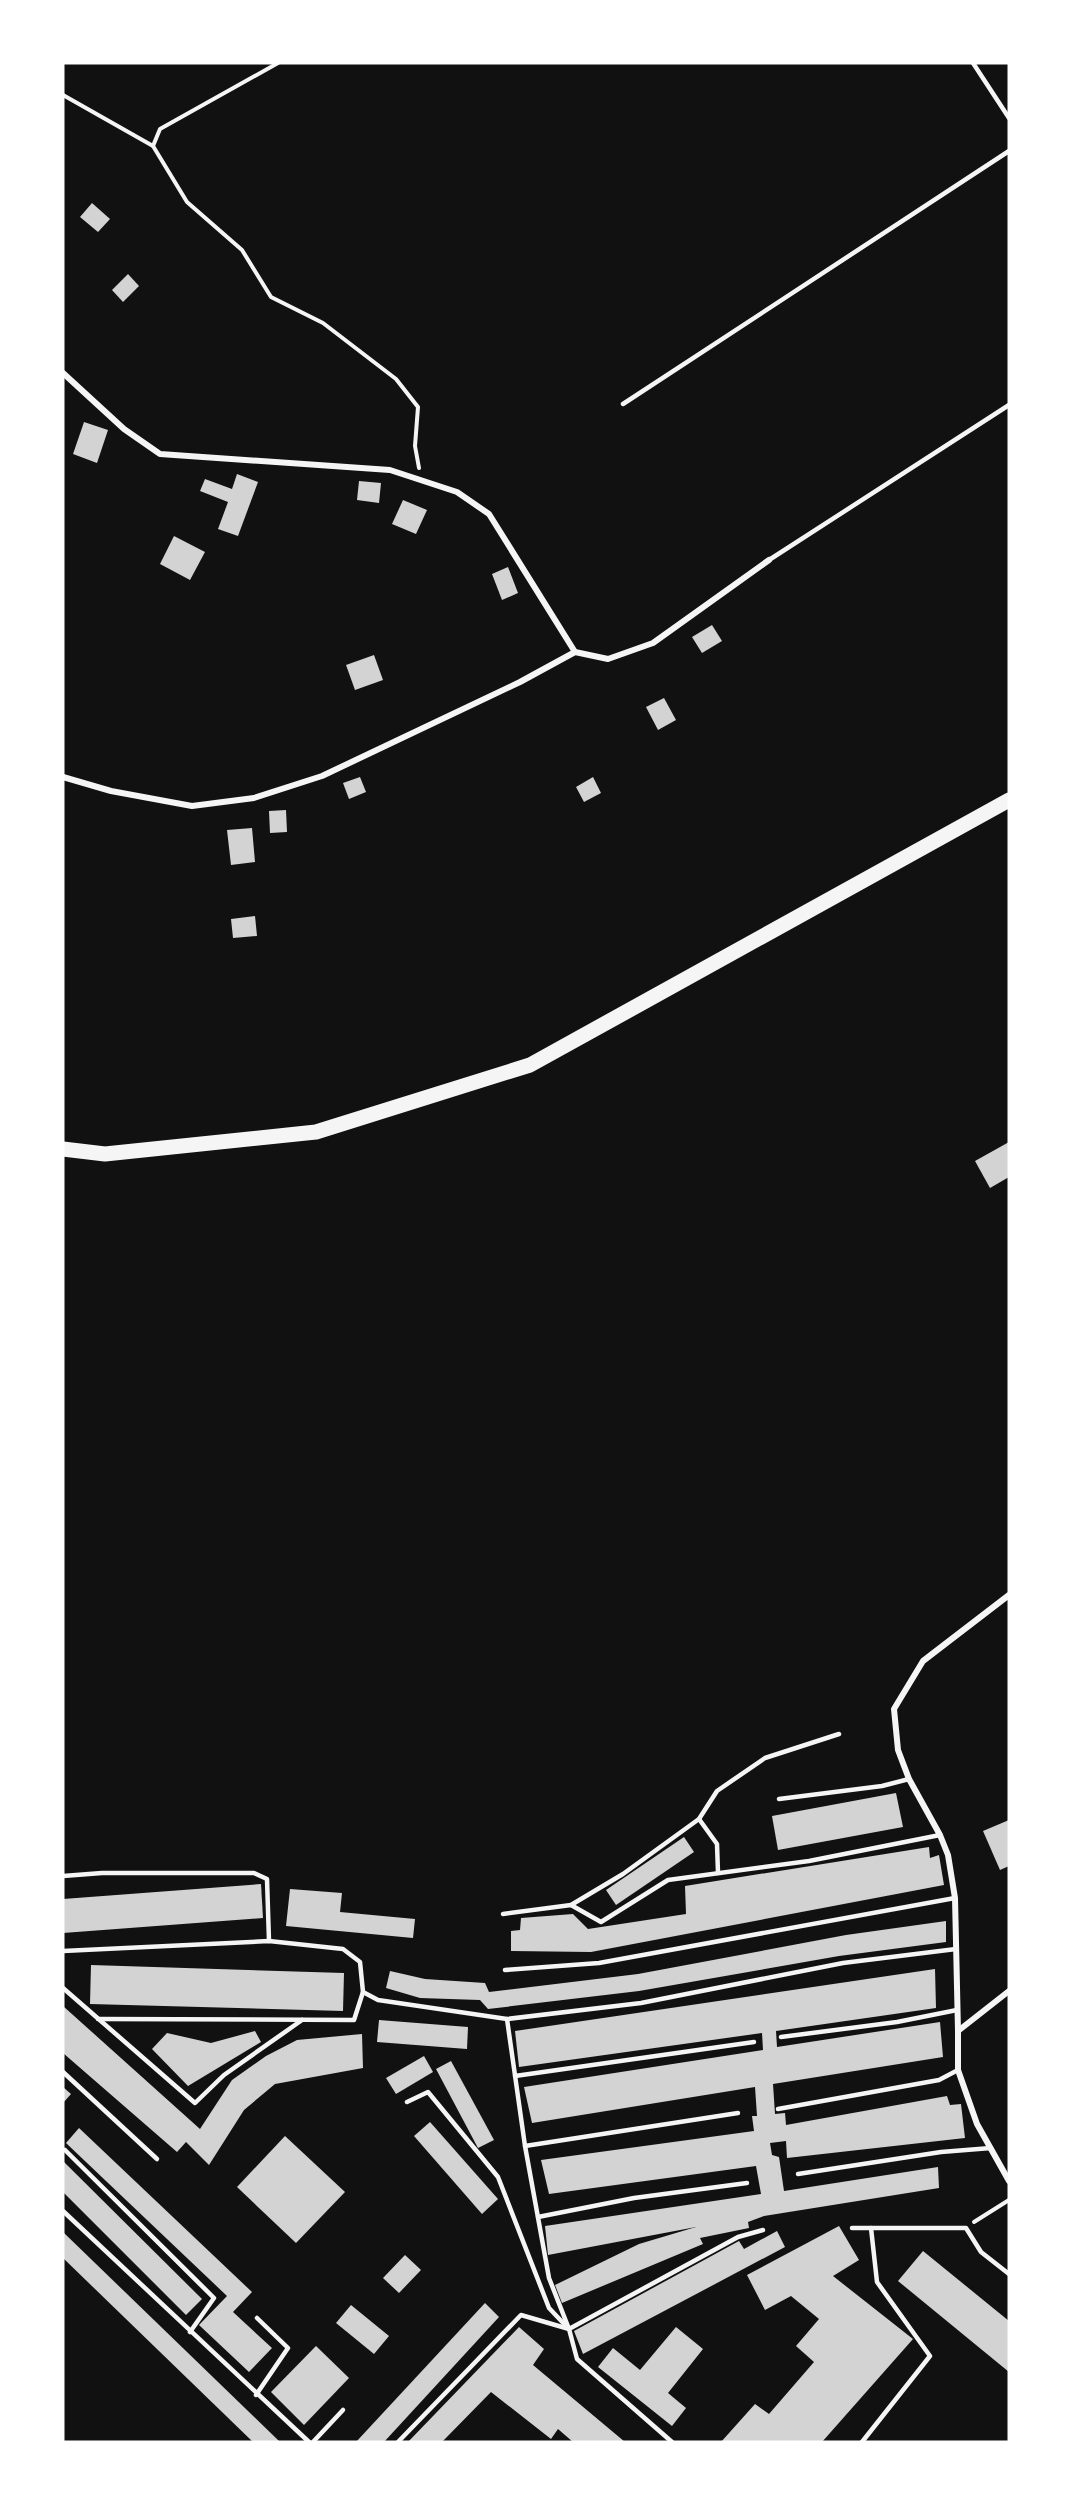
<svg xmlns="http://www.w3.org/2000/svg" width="1072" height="2505" font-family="'Roboto Condensed',sans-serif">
	<rect width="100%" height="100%" fill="#111"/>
	<g fill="#d3d3d3">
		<polygon points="92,203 110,219 98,232 80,217"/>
		<polygon points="128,274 139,286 123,302 112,290"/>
		<polygon points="84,422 108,430 97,463 73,454"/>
		<polygon points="237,474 258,482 238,536 218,529 228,502 200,491 205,479 232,489"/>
		<polygon points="359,481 381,483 379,503 357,500"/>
		<polygon points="403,500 427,510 416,534 392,524"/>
		<polygon points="174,536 205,552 190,580 160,564"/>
		<polygon points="508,567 518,593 502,600 492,574"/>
		<polygon points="712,625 722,641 702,653 692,637"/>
		<polygon points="374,655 383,680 355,690 346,665"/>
		<polygon points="664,698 676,720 658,730 646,707"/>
		<polygon points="360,777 366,792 349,799 343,783"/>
		<polygon points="593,777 601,793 584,802 576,787"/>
		<polygon points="286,810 287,832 270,833 269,811"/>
		<polygon points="252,828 255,862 231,865 227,830"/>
		<polygon points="255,916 257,936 233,938 231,919"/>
		<polygon points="1009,1142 1009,1177 990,1188 975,1161"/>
		<polygon points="896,1793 903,1827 778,1850 772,1816"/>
		<polygon points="1009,1820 1009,1866 1000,1870 983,1831"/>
		<polygon points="684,1837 694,1852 616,1905 606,1890"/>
		<polygon points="929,1847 930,1858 939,1855 944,1885 591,1952 511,1951 511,1931 520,1930 521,1918 573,1914 588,1929 686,1914 685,1886"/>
		<polygon points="261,1884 263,1918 63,1933 63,1899"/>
		<polygon points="290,1889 342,1893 340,1912 415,1919 413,1938 286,1926"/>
		<polygon points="946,1921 946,1942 839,1956 639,1991 488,2009 480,2000 420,1998 386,1988 390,1971 425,1979 485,1983 489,1992 638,1974 846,1935"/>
		<polygon points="91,1965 344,1973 343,2011 90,2004"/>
		<polygon points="935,1969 936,2008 776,2031 777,2047 940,2022 943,2057 773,2084 775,2114 785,2113 786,2125 947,2096 950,2105 961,2104 965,2138 787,2158 786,2141 770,2143 772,2155 779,2157 784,2191 938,2167 939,2188 764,2216 748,2222 749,2228 700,2238 703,2244 562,2303 555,2285 639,2244 696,2227 548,2255 545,2226 761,2194 756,2166 549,2194 541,2160 754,2131 752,2116 757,2116 755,2087 532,2123 524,2087 763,2050 762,2033 519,2067 515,2031"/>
		<polygon points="63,2006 200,2129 232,2080 266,2056 297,2040 362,2034 363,2068 275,2084 244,2110 209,2165 186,2142 177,2152 63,2053"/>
		<polygon points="379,2020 468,2027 467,2049 377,2042"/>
		<polygon points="255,2031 261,2042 188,2086 152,2049 167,2033 211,2043"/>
		<polygon points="424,2056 433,2072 396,2094 386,2078"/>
		<polygon points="451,2061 494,2140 478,2148 436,2069"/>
		<polygon points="63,2087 71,2094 63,2103"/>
		<polygon points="430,2122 498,2199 482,2214 414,2136"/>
		<polygon points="79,2128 252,2292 233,2312 272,2348 249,2372 199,2325 227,2296 66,2143"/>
		<polygon points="285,2136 345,2192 296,2243 237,2187"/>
		<polygon points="63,2161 202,2299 186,2315 63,2192"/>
		<polygon points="839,2226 859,2260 833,2276 913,2339 822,2442 721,2442 755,2404 769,2414 814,2362 796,2346 819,2319 791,2296 765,2310 747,2275"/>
		<polygon points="777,2231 785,2247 583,2354 574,2331 739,2241 744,2249"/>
		<polygon points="63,2232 280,2442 253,2442 63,2258"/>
		<polygon points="923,2251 1009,2321 1009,2372 898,2281"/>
		<polygon points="405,2255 421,2270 399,2293 383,2278"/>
		<polygon points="485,2303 499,2317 384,2442 356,2442"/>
		<polygon points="351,2305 389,2336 374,2354 336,2323"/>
		<polygon points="519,2327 544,2349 533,2365 625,2442 573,2442 558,2429 551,2439 491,2392 442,2442 408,2442"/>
		<polygon points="676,2327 703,2349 668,2393 686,2408 672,2426 598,2367 613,2348 640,2370"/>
		<polygon points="316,2346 349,2378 304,2425 271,2392"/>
	</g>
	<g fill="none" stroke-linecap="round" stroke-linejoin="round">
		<g stroke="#f5f5f5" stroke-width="4">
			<polyline points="63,95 153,146 187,202 242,250 271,297 323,323 396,379 418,407 415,446 419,468"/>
			<polyline points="153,146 160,129 278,63"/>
			<polyline points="974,2222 1009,2200"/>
		</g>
		<g stroke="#f5f5f5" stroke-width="4.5">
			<polyline points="973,63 1009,118"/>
			<polyline points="623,404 1009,151"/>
			<polyline points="769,560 1009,405"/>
			<polyline points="779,1799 882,1786 909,1779"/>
			<polyline points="699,1819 717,1844 718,1873"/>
			<polyline points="63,1876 102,1873 254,1873 267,1879 269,1941"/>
			<polyline points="571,1905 601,1922 668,1880 809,1861 940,1835"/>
			<polyline points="503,1914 571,1905 623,1874 699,1819 717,1791 765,1758 839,1734"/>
			<polyline points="63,1951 269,1941 343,1949 360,1962 363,1992 354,2020 98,2019"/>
			<polyline points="505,1970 599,1963 955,1898"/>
			<polyline points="63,1988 195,2103 224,2075 302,2020"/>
			<polyline points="363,1992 378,2000 507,2019 641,2003 843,1963 956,1949"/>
			<polyline points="507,2019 525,2146 549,2278 569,2329 577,2359 672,2442"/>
			<polyline points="781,2037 897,2022 957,2010"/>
			<polyline points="63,2072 157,2159"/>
			<polyline points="515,2076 754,2042"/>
			<polyline points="407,2102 428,2092 498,2177 549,2308 567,2327"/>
			<polyline points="778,2109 939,2080 958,2070"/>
			<polyline points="525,2146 738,2113"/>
			<polyline points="65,2150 214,2298 190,2332"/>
			<polyline points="798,2174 941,2152 991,2148"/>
			<polyline points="63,2211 309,2442"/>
			<polyline points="538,2217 634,2198 747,2183"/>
			<polyline points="852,2228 966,2228 981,2252 1009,2274"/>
			<polyline points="256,2395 288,2348 257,2318"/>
			<polyline points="313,2442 343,2410"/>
			<polyline points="398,2442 521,2315 569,2329 738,2237 763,2230"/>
			<polyline points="862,2442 930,2356 877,2282 871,2228"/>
		</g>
		<g stroke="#f5f5f5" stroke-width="6">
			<polyline points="63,373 124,429 160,454 390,470 457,492 489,514 575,652"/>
			<polyline points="63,777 111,791 192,806 254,798 322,776 520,682 575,652 608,659 653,643 769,560"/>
			<polyline points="1009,1991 958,2031 958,2070 977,2124 1009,2181"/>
			<polyline points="958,2031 955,1898 948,1855 940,1835 909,1779 898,1750 894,1709 923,1661 1009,1595"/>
		</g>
		<polyline stroke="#f5f5f5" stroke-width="15" points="63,1149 105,1154 316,1132 530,1065 1009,800"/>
	</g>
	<rect width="1072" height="2505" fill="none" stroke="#ffffff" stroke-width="129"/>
</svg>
